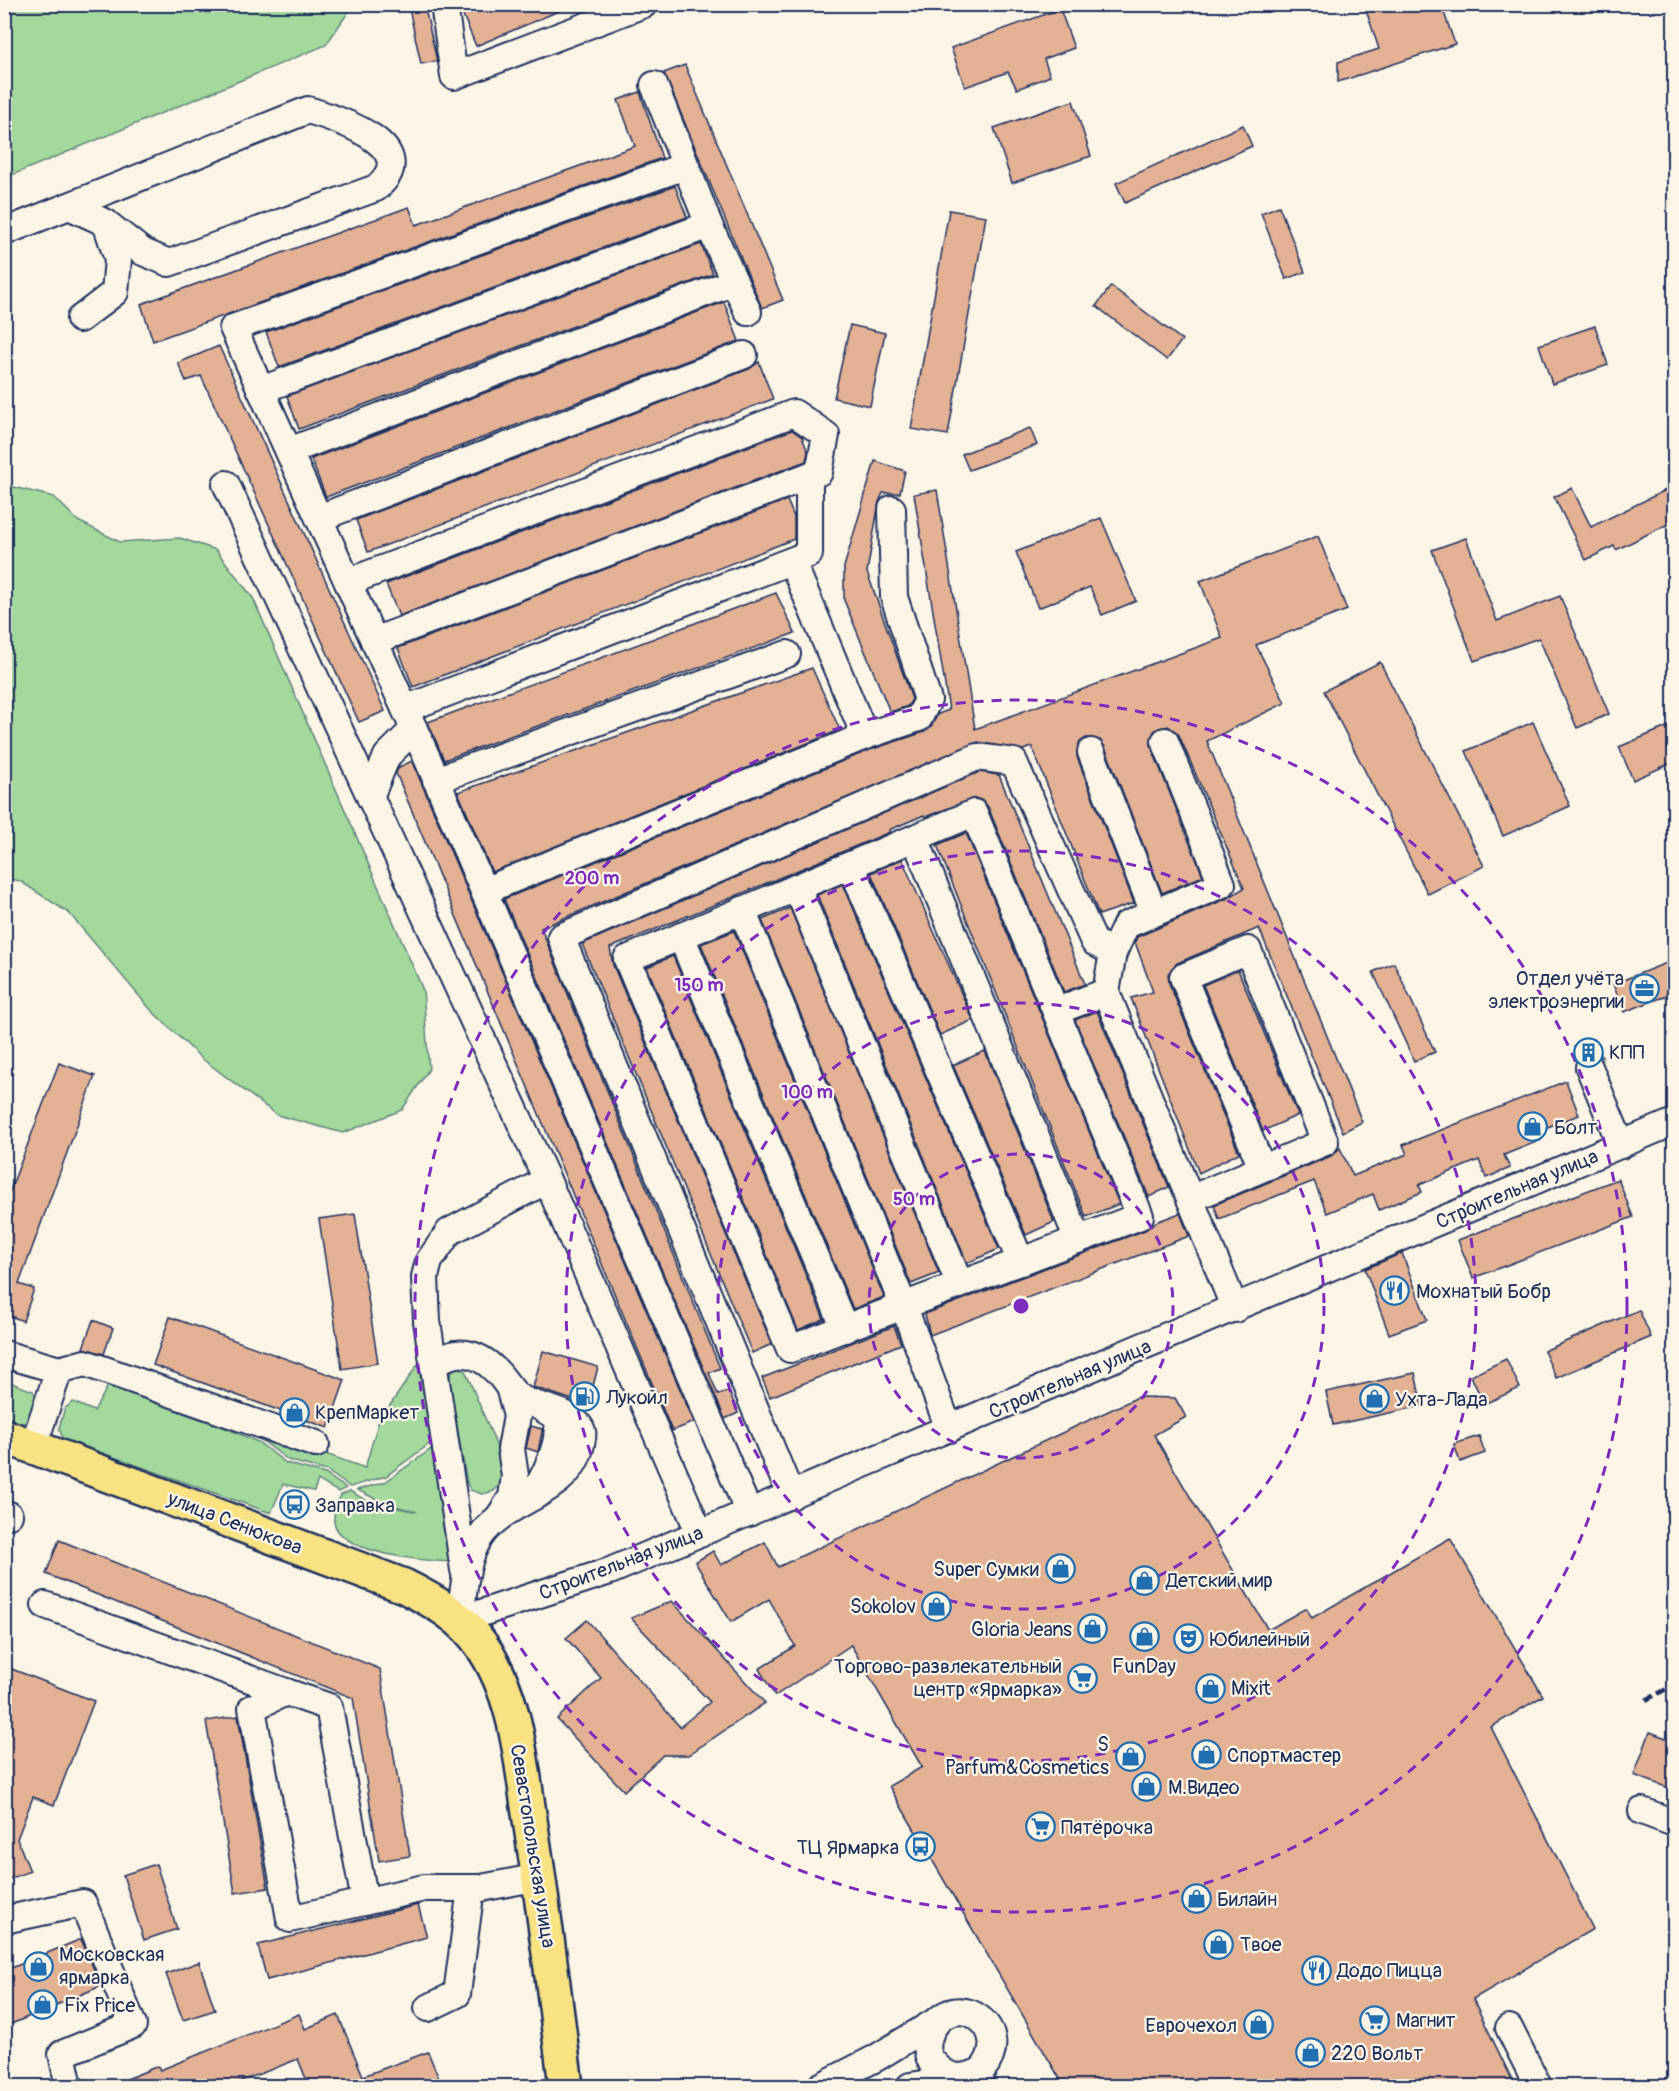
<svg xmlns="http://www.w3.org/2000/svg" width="1679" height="2091" font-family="Pangolin,sans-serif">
	<rect width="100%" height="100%" fill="#fcf5e5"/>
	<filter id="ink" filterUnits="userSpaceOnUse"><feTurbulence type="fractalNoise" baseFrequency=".0167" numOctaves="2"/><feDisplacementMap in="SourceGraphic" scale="12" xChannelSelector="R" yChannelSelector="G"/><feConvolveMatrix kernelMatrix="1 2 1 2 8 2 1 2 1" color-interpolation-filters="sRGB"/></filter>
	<g filter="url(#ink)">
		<g fill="#a3d99c" stroke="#5f847d" stroke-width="1.5">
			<polygon points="5,4 353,4 353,5 326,45 5,178"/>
			<polygon points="5,485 54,497 78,521 120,542 180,538 216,550 253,598 423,990 429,1069 402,1110 343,1133 277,1115 201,1058 151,1010 69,913 20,881 5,878"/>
			<polygon points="418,1364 432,1442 386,1476 350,1487 327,1471 288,1460 260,1439 121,1381 365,1468 378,1423"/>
			<polygon points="457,1367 465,1370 503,1461 505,1479 494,1491 482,1494 470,1490 467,1483 449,1382 451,1372"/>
			<polygon points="4,1380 33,1391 37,1398 30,1421 19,1424 5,1418"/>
			<polygon points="109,1384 119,1384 142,1398 228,1429 258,1442 286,1463 325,1474 346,1488 338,1492 318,1480 314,1491 283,1484 271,1513 63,1439 59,1428 65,1408 73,1402 94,1411"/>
			<path d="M434,1447l20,115c-26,-1 -114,-7 -120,-40 -1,-10 3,-18 7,-27l9,-4 17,10 50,11 -33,-9 -27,-13 28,-8z"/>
		</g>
		<g fill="#e3b194" stroke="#1b2f5e" stroke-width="1.5">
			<polygon points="408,4 424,4 437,61 421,64"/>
			<polygon points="468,4 573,4 573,5 476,46 460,8"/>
			<polygon points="1364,4 1441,4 1455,44 1338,82 1338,62 1379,49"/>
			<polygon points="1060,9 1074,48 1044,59 1050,76 1017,89 1008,72 965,87 951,48"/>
			<polygon points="685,65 783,300 762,308 664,73"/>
			<polygon points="640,92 662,158 153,341 141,304 409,207 416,225 635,146 618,100"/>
			<polygon points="1073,101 1091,156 1012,183 994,128"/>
			<polygon points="1243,125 1252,146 1125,203 1116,183"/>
			<polygon points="675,186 687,217 279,367 266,332"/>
			<polygon points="1279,206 1305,272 1286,279 1261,213"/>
			<polygon points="949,210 986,216 948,435 911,429"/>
			<polygon points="701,244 713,274 299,429 287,396"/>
			<polygon points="1111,286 1182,340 1167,360 1096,306"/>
			<polygon points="724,302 739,341 326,497 311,459"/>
			<polygon points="850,325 885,333 870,406 834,398"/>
			<polygon points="1595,326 1608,365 1552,384 1539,345"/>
			<polygon points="219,346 385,711 359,722 201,376 186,381 178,363"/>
			<polygon points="759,362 773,399 368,552 356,520 749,369"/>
			<polygon points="1030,428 1037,445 969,470 962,454"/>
			<polygon points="792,430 802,437 808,452 806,461 399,616 386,584"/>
			<polygon points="875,461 905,471 900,493 883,493 879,502 867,572 912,699 908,706 890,712 844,600 844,567"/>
			<polygon points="1674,486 1674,521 1616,550 1614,546 1586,560 1554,497 1572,488 1591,527"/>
			<polygon points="937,490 975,729 1222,638 1200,581 1318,536 1347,610 1256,645 1285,703 1207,741 1362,1122 1343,1132 1259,928 1177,963 1168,974 1169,983 1239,1153 1199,1173 1131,998 1153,992 1135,942 1137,937 1228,898 1244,888 1179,735 1168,726 1154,731 1151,746 1203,876 1162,893 1105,747 1100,740 1086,738 1079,743 1077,757 1134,903 1099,915 1032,747 1023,750 978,742 541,928 720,1368 709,1373 718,1395 729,1391 738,1413 725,1419 504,899 870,750 924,732 932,725 938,714 949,710 914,494"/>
			<polygon points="787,500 794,517 794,539 413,687 398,648"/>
			<polygon points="1101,518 1136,601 1102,615 1090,587 1038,608 1016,552"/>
			<polygon points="1466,538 1497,621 1560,596 1609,714 1577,728 1539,638 1474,661 1432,550"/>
			<polygon points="776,593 795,633 444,760 428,722"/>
			<polygon points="1380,662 1484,866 1428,894 1324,691"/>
			<polygon points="812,668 840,730 492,872 458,792"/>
			<polygon points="1533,722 1570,806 1503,836 1466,751"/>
			<polygon points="1674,724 1674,762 1633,780 1619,747"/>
			<polygon points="412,761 694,1422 672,1431 396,773 399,767"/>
			<polygon points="979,772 999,775 1085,984 1064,992 988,807 983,801 975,798 925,817 924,815 889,830 890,832 610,948 613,965 772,1344 752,1353 582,944"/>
			<polygon points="966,833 1119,1204 1086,1217 937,845"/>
			<polygon points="902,859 973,1020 940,1035 871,873"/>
			<polygon points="843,884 999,1249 967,1263 817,895"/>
			<polygon points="790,908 939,1273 911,1284 762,920"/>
			<polygon points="734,931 884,1297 853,1309 701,944"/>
			<polygon points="673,956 824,1319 798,1330 647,967"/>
			<polygon points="1674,960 1674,993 1624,1012 1613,984"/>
			<polygon points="1394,963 1435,1052 1414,1061 1373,972"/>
			<polygon points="1238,970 1298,1115 1263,1131 1203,985"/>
			<polygon points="1097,1011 1169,1187 1149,1197 1075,1020"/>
			<polygon points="1594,1039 1602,1057 1590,1052 1578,1057 1574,1047"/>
			<polygon points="985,1051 1054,1222 1026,1235 953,1065"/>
			<polygon points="59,1063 95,1076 19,1284 34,1289 23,1321 8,1315 4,1319 4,1206"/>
			<polygon points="1566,1081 1579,1115 1537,1131 1541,1140 1504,1155 1510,1168 1486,1178 1479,1160 1419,1185 1422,1192 1379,1210 1373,1194 1327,1213 1314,1181 1219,1219 1214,1205 1331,1156 1340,1148 1353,1176 1407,1154 1403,1145"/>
			<polygon points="1618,1179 1633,1217 1473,1278 1458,1240"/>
			<polygon points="1180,1213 1189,1236 930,1335 925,1314 1145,1230 1156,1222"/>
			<polygon points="355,1214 378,1363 342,1369 319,1219"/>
			<polygon points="1402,1253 1427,1320 1389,1334 1365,1269"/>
			<polygon points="1639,1310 1651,1337 1556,1378 1544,1351"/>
			<polygon points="170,1317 345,1380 328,1428 153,1365"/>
			<polygon points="93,1320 113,1328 104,1354 83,1348"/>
			<polygon points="894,1326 901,1344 770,1397 762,1378"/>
			<polygon points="543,1351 598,1367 588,1405 533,1387"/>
			<polygon points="1506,1359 1520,1388 1484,1404 1471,1376"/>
			<polygon points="1415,1373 1422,1406 1333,1425 1326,1392"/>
			<polygon points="1138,1397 1175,1398 1186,1417 1154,1435 1268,1630 1306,1608 1312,1618 1450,1538 1543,1696 1491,1727 1593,1929 1473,1999 1515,2086 1064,2086 889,1786 922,1767 851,1645 775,1696 759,1669 795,1646 769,1599 731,1622 695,1562 713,1551 721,1565 765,1542 778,1567"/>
			<polygon points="531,1426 542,1429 543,1427 538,1452 526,1448"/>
			<polygon points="1479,1436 1485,1453 1460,1462 1454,1444"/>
			<polygon points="59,1540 380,1669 410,1856 379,1861 353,1698 46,1574"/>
			<polygon points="672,1601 765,1703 688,1755 663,1755 624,1791 557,1719 601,1678 566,1638 587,1620 680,1727 710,1702 631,1618"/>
			<polygon points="4,1666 94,1701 54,1805 33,1797 17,1839 30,1871 4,1881"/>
			<polygon points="238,1716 268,1888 235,1893 206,1721"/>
			<polygon points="1650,1732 1674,1741 1674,1790 1634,1775"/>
			<polygon points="156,1864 177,1929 144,1940 123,1875"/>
			<polygon points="418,1905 427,1937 267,1980 258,1945"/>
			<polygon points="81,1939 101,1986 4,2027 4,1971"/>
			<polygon points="199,1962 215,2010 183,2020 166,1974"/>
			<polygon points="299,2014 305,2029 338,2015 363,2076 428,2052 442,2086 309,2086 298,2059 229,2086 110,2086 158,2066 160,2070"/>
		</g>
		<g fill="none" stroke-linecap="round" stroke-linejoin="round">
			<defs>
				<g id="minor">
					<polyline points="444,4 454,76 644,4"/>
					<polyline points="654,85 709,225 748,312"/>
					<polyline points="685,166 233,328 428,760 749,1513"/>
					<path d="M4,232l304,-122c30,9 117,37 68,78l-207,75 -26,-11 -37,-29 -37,-17"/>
					<polyline points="80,319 115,292 118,259 106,223"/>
					<polyline points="261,390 709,225"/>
					<polyline points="289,451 734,282"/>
					<polyline points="226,484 547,1180 700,1534"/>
					<polyline points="319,518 744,355"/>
					<polyline points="348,582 794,413 826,435 819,472 374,641"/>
					<polyline points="405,709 809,554 809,476"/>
					<polyline points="865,736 919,718 928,700 894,597 892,509"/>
					<polyline points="1165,741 1222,884 1126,925 1113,953 1106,992 1235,1309"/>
					<polyline points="1091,752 1154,913"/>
					<polyline points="436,780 787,654"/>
					<polyline points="370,797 387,756 414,729"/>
					<polygon points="974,813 1140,1216 790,1349 627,959"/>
					<polyline points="915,838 1078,1240"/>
					<polyline points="851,865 1021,1262"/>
					<polyline points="797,887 960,1285"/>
					<polyline points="484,891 865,736 792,561"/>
					<polyline points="742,910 904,1307 949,1429"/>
					<polyline points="681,936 845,1329"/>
					<polyline points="1056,1011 1106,992"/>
					<polyline points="1589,1067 1621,1145"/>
					<polyline points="1190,1199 1325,1142 1248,950 1183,977 1262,1168"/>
					<polyline points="4,1354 59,1370 33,1447"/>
					<path d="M435,1364c21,-17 42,-12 60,6 9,8 14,20 24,27 17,12 49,11 61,30 4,5 2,11 1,17 -11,52 -74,53 -101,93 -16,24 -16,55 -20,83l150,-49 1064,-449"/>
					<polyline points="59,1370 85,1363 316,1444"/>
					<polyline points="791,1496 561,937 977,757 1014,762 1094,942 1113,953"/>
					<path d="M531,1497c12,-17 35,-62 24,-81l-15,-9"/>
					<polyline points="4,1513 9,1515"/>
					<polyline points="499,1517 512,1497 515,1476 511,1449 517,1416 509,1387"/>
					<polyline points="464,1570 427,1321 425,1277 429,1261 449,1232 547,1180"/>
					<polyline points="45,1605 286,1692"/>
					<polyline points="1642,1811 1674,1823"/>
					<polyline points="365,1902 329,1707 286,1692 252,1708 290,1919 424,1888 481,1888 539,1877"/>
					<polyline points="4,1920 83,1903 133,2025 62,2054 69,2086"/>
					<polyline points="428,2008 457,1994 471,1888"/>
					<polyline points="1509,2028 1538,2086"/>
					<path d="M933,2062c14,17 30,19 49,8 34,-41 -24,-81 -48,-44 -5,8 -8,18 -6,27 3,11 11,23 17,33"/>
					<polyline points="821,2086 876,2058 938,2020"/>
					<polyline points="910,2086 957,2079"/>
				</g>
				<path id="major" d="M4,1436l400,150c30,15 60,32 78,60 35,51 39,115 48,174 14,89 25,178 36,266"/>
			</defs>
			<use href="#minor" stroke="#1b2f5e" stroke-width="30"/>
			<use href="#major" stroke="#1b2f5e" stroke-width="38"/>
			<use href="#minor" stroke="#fcf5e5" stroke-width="26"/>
			<use href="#major" stroke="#f8e281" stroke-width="33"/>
			<g stroke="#1b2f5e" stroke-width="4.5" stroke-dasharray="9 4.5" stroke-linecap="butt">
				<polyline points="1646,1700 1674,1685"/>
				<polyline points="1656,2086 1674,2077"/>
			</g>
		</g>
	</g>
	<g fill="none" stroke="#7b2cbf" stroke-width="3" stroke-dasharray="10 8">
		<circle cx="1021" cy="1306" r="152"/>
		<circle cx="1021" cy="1306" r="303"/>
		<circle cx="1021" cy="1306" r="455"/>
		<circle cx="1021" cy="1306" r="606"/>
	</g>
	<defs>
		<symbol id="office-ring" viewBox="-11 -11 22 22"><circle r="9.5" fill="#fcf5e5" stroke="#1f6fb2" stroke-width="1.5"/><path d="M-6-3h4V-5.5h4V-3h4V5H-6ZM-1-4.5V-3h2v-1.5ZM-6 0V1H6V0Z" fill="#1f6fb2"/></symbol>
		<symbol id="building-ring" viewBox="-11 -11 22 22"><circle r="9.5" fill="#fcf5e5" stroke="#1f6fb2" stroke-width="1.5"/><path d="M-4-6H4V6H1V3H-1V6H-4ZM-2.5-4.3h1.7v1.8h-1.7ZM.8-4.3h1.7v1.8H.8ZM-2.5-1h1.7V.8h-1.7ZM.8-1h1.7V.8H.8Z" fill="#1f6fb2"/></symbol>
		<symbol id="shop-ring" viewBox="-11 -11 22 22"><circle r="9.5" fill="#fcf5e5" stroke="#1f6fb2" stroke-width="1.5"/><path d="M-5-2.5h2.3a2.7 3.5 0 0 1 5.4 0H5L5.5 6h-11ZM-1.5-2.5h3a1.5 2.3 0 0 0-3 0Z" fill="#1f6fb2"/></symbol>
		<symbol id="restaurant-ring" viewBox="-11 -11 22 22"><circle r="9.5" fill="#fcf5e5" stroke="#1f6fb2" stroke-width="1.5"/><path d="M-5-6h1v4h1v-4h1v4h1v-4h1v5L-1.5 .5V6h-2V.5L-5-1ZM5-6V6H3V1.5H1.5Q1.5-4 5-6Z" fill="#1f6fb2"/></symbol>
		<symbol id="fuel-ring" viewBox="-11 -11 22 22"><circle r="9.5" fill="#fcf5e5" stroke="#1f6fb2" stroke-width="1.5"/><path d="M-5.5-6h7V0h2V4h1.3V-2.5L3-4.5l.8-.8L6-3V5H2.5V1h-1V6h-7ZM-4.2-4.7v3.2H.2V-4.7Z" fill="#1f6fb2"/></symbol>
		<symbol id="bus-ring" viewBox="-11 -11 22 22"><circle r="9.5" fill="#fcf5e5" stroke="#1f6fb2" stroke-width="1.5"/><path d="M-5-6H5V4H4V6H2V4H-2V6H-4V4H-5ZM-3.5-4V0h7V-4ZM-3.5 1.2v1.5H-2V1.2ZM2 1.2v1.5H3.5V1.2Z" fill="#1f6fb2"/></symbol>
		<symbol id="theatre-ring" viewBox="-11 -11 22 22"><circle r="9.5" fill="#fcf5e5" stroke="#1f6fb2" stroke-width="1.5"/><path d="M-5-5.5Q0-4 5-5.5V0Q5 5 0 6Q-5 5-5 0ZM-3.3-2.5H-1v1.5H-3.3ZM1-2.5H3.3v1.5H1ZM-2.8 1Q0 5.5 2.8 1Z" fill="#1f6fb2"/></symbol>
		<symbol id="supermarket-ring" viewBox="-11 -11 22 22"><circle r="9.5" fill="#fcf5e5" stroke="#1f6fb2" stroke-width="1.5"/><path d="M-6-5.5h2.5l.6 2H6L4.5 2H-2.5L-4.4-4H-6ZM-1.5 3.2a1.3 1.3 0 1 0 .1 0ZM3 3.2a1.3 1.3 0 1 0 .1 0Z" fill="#1f6fb2"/></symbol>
	</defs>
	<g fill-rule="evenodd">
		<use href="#office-ring" x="1628" y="972" width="33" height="33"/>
		<use href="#building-ring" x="1572" y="1036" width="33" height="33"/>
		<use href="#shop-ring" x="1516" y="1110" width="33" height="33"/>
		<use href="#restaurant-ring" x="1378" y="1274" width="33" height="33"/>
		<use href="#fuel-ring" x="568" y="1380" width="33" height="33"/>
		<use href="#shop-ring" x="1358" y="1382" width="33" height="33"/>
		<use href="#shop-ring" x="278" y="1396" width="33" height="33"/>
		<use href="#bus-ring" x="278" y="1488" width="33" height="33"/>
		<use href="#shop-ring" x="1044" y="1552" width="33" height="33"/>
		<use href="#shop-ring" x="1128" y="1564" width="33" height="33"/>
		<use href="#shop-ring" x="920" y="1590" width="33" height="33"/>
		<use href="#shop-ring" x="1076" y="1612" width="33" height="33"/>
		<use href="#shop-ring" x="1128" y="1620" width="33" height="33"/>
		<use href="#theatre-ring" x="1172" y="1622" width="33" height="33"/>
		<use href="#supermarket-ring" x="1066" y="1662" width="33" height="33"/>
		<use href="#shop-ring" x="1194" y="1672" width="33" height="33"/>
		<use href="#shop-ring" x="1190" y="1738" width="33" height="33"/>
		<use href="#shop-ring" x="1114" y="1740" width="33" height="33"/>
		<use href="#shop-ring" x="1130" y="1770" width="33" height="33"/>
		<use href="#supermarket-ring" x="1024" y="1810" width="33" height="33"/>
		<use href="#bus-ring" x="904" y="1830" width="33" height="33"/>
		<use href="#shop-ring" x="1180" y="1882" width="33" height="33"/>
		<use href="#shop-ring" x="1202" y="1928" width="33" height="33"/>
		<use href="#shop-ring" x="22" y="1950" width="33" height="33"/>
		<use href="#restaurant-ring" x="1300" y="1954" width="33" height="33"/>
		<use href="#shop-ring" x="26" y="1988" width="33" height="33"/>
		<use href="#supermarket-ring" x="1358" y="2004" width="33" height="33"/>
		<use href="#shop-ring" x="1242" y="2008" width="33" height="33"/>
		<use href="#shop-ring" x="1294" y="2036" width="33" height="33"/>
	</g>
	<g text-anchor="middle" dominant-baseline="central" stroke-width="4.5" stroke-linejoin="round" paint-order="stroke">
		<g font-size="20" fill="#1b2f5e" stroke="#fcf5e5" text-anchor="start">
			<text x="1624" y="978" text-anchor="end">Отдел учёта<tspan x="1624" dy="23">электроэнергии</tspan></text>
			<text x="1609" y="1052">КПП</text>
			<text x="1554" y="1127">Болт</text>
			<text x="1416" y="1291">Мохнатый Бобр</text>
			<text x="606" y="1397">Лукойл</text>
			<text x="1395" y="1399">Ухта-Лада</text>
			<text x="315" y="1412">КрепМаркет</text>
			<text x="315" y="1505">Заправка</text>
			<text x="1039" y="1569" text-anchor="end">Super Сумки</text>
			<text x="1166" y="1580">Детский мир</text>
			<text x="916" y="1606" text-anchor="end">Sokolov</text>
			<text x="1072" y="1629" text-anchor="end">Gloria Jeans</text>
			<text x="1210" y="1639">Юбилейный</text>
			<text x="1062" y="1666" text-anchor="end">Торгово-развлекательный<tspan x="1062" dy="23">центр «Ярмарка»</tspan></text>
			<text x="1144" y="1666" text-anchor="middle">FunDay</text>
			<text x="1231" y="1688">Mixit</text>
			<text x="1109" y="1744" text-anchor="end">S<tspan x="1109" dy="23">Parfum&amp;Cosmetics</tspan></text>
			<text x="1227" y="1755">Спортмастер</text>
			<text x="1168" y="1787">М.Видео</text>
			<text x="1061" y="1827">Пятёрочка</text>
			<text x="899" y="1847" text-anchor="end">ТЦ Ярмарка</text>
			<text x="1217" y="1899">Билайн</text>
			<text x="1240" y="1944">Твое</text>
			<text x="59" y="1954">Московская<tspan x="59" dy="23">ярмарка</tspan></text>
			<text x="1337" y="1970">Додо Пицца</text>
			<text x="64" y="2005">Fix Price</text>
			<text x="1396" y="2020">Магнит</text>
			<text x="1237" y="2025" text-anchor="end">Еврочехол</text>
			<text x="1331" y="2053">220 Вольт</text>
		</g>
		<g font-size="20" fill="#1b2f5e" stroke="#fcf5e5">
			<text transform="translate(1517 1189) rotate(-23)">Строительная улица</text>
			<text transform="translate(1070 1379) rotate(-23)">Строительная улица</text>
			<text transform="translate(235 1523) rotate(21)">улица Сенюкова</text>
			<text transform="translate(621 1563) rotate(-21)">Строительная улица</text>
			<text transform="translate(533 1846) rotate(81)">Севастопольская улица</text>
		</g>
	</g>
	<circle cx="1021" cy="1306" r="9" fill="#7b2cbf" stroke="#fcf5e5" stroke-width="3"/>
	<g font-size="18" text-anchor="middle" font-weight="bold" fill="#7b2cbf" stroke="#fcf5e5" stroke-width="4.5" stroke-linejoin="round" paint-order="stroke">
		<text x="592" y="884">200 m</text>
		<text x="699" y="991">150 m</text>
		<text x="807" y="1098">100 m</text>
		<text x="914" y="1205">50 m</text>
	</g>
	<rect width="1679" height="2091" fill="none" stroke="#fcf5e5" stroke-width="24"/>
	<rect x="12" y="12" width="1655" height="2067" fill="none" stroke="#1b2f5e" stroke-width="2" filter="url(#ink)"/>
</svg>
